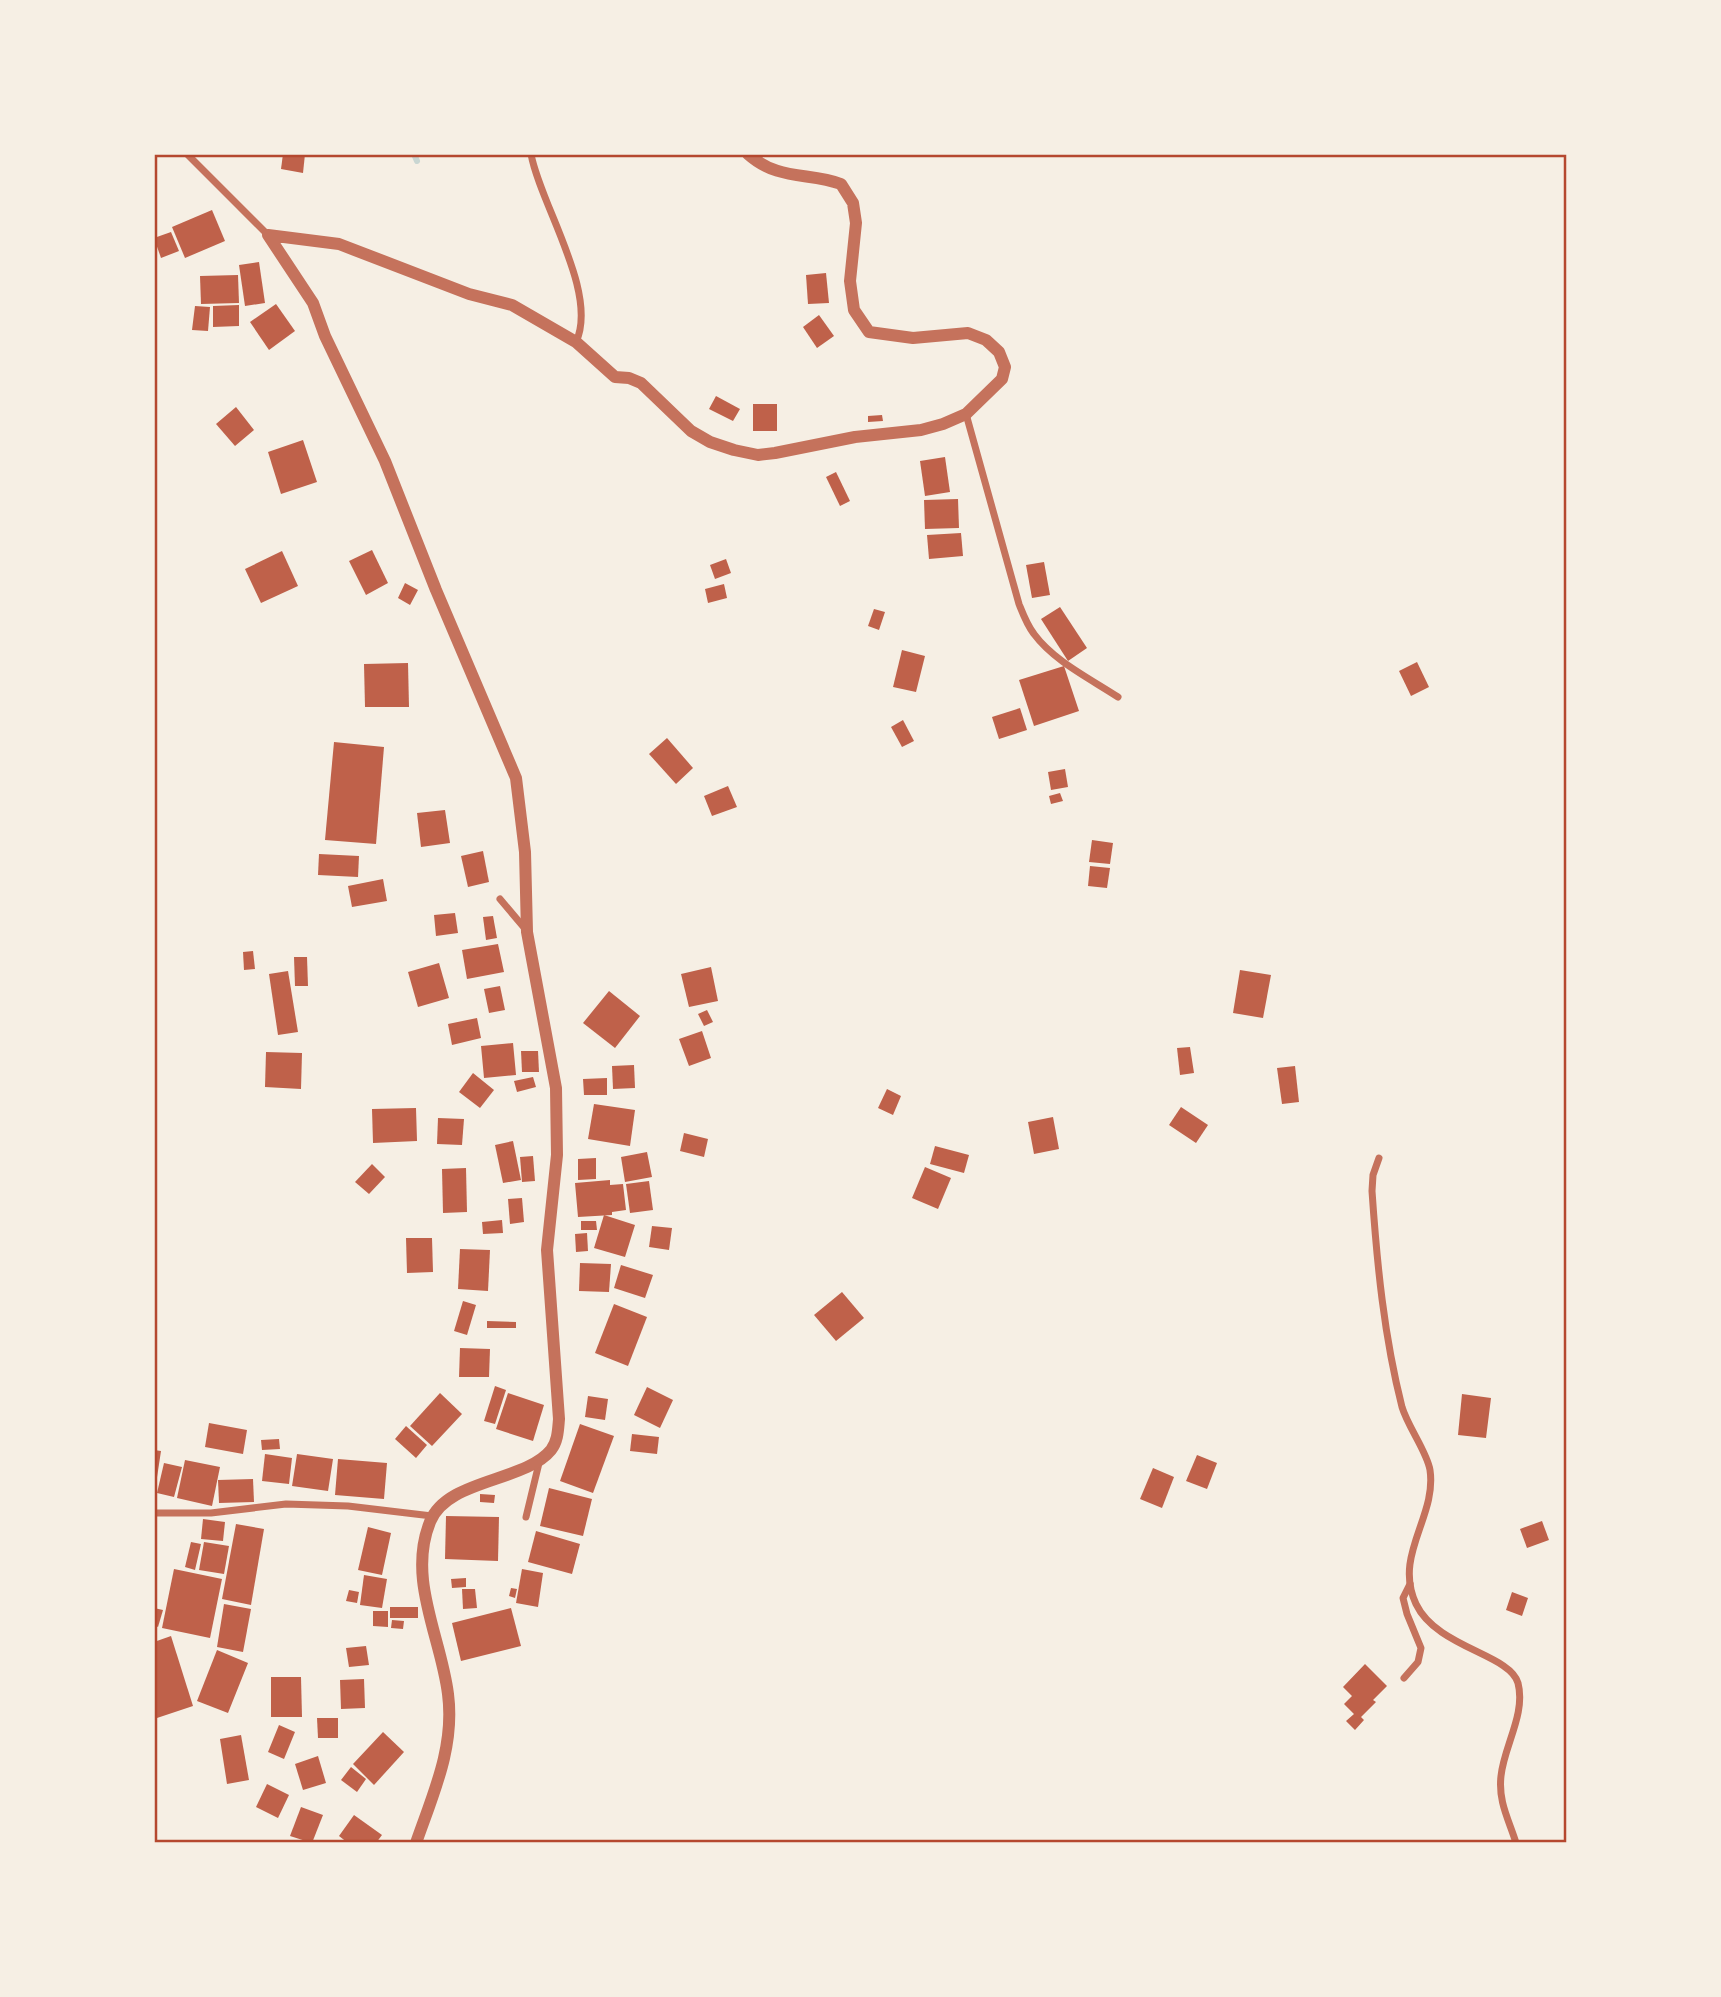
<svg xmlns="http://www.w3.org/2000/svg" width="1721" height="1997" font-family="Figtree,sans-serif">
	<rect width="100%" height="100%" fill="#f6efe4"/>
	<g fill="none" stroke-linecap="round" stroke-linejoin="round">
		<polyline stroke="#c9d6d2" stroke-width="6" points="414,154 417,161"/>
	</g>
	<g fill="#bf614a">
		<polygon points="283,154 305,154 303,173 281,169"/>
		<polygon points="212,210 225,241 185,258 172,227"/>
		<polygon points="171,232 179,251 161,258 154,238"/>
		<polygon points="259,262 265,303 245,306 239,265"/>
		<polygon points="826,273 829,303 808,304 806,275"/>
		<polygon points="238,275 239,303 201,304 200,276"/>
		<polygon points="276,304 295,331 269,350 250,322"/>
		<polygon points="239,305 239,326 213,327 213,306"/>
		<polygon points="195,306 210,307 208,331 192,330"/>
		<polygon points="819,315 834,336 817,348 803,327"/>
		<polygon points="716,396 740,409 733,421 709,409"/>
		<rect x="753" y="404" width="24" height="27"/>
		<polygon points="236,407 254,430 235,446 216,424"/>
		<polygon points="882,415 883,421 868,422 868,416"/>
		<polygon points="303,440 317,482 281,494 268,452"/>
		<polygon points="945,457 950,492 925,496 920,461"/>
		<polygon points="836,472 850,501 840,506 826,477"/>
		<polygon points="958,499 959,528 925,529 924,500"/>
		<polygon points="961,533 963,556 929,559 927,535"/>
		<polygon points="372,550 388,583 366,595 349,561"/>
		<polygon points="282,551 298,586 261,603 245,569"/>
		<polygon points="726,559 731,573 715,579 710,565"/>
		<polygon points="1044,562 1050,595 1032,598 1026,565"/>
		<polygon points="405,583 418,590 410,605 398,598"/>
		<polygon points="724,584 727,598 708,603 705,589"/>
		<polygon points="1060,607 1087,648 1068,661 1041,619"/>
		<polygon points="874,609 885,612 879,630 868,626"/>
		<polygon points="902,650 925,656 916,692 893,687"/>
		<polygon points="1417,662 1429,687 1411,696 1399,671"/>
		<polygon points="408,663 409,707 365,707 364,664"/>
		<polygon points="1064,666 1079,711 1034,726 1019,680"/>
		<polygon points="1020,708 1027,730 999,739 992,717"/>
		<polygon points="903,720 914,741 902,747 891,727"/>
		<polygon points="667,738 693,768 676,784 649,754"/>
		<polygon points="334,742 384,747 376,844 325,840"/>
		<polygon points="1065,769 1068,787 1051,790 1048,772"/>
		<polygon points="728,786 737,807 712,816 704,796"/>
		<polygon points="1060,793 1063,801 1051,804 1049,796"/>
		<polygon points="445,810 450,843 421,847 417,813"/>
		<polygon points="1092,840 1113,843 1110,864 1089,862"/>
		<polygon points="483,851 489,882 468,887 461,856"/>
		<polygon points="319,854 359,856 358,877 318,875"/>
		<polygon points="1090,866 1110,868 1107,888 1088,886"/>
		<polygon points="383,879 387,901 352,907 348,886"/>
		<polygon points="455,913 458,933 436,936 434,915"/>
		<polygon points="493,916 497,938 486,940 483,917"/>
		<polygon points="498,944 504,972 467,979 462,950"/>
		<polygon points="253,951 255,969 244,970 243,952"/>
		<polygon points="294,957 307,957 308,986 295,986"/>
		<polygon points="439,963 449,998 418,1007 408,972"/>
		<polygon points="711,967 718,1001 689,1007 681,974"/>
		<polygon points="1240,970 1271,975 1263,1018 1233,1013"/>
		<polygon points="288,971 298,1032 278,1035 269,974"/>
		<polygon points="500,986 505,1010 489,1013 484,989"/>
		<polygon points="609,991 640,1016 615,1048 583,1023"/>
		<polygon points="707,1010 713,1022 704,1026 698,1014"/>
		<polygon points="477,1018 481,1038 452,1045 448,1024"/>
		<polygon points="702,1031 711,1058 689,1066 679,1039"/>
		<polygon points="513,1043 516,1075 484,1078 481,1046"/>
		<polygon points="1190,1047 1194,1073 1180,1075 1177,1048"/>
		<polygon points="521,1051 538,1051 539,1072 522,1072"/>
		<polygon points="266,1052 302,1053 301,1089 265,1087"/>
		<polygon points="634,1065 635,1088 613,1089 612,1066"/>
		<polygon points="1295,1066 1299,1102 1282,1104 1277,1068"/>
		<polygon points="473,1073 494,1090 480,1108 459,1092"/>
		<polygon points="533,1077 536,1087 517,1092 514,1081"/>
		<polygon points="607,1078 607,1095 584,1095 583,1079"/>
		<polygon points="887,1089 901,1096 893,1115 878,1108"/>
		<polygon points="594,1104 635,1110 630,1146 588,1139"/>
		<polygon points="1181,1107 1208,1125 1196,1143 1169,1125"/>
		<polygon points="416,1108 417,1141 373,1143 372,1109"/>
		<polygon points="1053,1117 1059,1149 1034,1154 1028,1122"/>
		<polygon points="438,1118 464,1119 462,1145 437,1144"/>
		<polygon points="684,1133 708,1139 704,1157 680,1151"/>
		<polygon points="513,1141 521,1180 503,1183 495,1145"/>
		<polygon points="935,1146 969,1155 964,1173 930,1164"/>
		<polygon points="647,1152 652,1177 625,1182 621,1157"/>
		<polygon points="533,1156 535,1181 522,1182 520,1157"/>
		<polygon points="596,1158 596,1179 578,1180 578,1159"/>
		<polygon points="372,1164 385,1177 369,1194 355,1182"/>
		<polygon points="925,1167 951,1178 938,1209 912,1198"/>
		<polygon points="466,1168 467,1212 443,1213 442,1169"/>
		<polygon points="610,1180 610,1185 623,1184 626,1210 612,1212 612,1215 578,1217 575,1183"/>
		<polygon points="649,1181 653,1210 630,1213 626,1184"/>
		<polygon points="522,1198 524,1222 510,1224 508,1199"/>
		<polygon points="604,1215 635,1225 625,1257 594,1248"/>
		<polygon points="502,1220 503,1233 483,1234 482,1222"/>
		<polygon points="581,1221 596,1221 597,1230 581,1230"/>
		<polygon points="652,1226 672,1228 669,1250 649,1247"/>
		<polygon points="587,1233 588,1251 576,1252 575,1234"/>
		<polygon points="406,1238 432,1238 433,1272 407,1273"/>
		<polygon points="460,1249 490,1250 488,1291 458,1289"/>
		<polygon points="580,1263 611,1264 609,1292 579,1291"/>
		<polygon points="621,1265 653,1275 645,1298 614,1288"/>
		<polygon points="842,1292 864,1318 836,1341 814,1315"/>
		<polygon points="463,1301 476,1305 467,1335 454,1331"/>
		<polygon points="614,1304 647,1317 628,1366 595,1353"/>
		<polygon points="487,1321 516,1322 516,1328 487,1328"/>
		<polygon points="460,1348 490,1349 489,1377 459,1377"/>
		<polygon points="495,1386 506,1390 495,1424 484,1421"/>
		<polygon points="647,1387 673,1400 660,1428 634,1415"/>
		<polygon points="440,1393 462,1414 432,1446 410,1426"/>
		<polygon points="508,1393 544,1405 533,1441 496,1429"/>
		<polygon points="1462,1394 1491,1398 1486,1438 1458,1435"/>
		<polygon points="588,1396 608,1399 605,1420 585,1417"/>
		<polygon points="209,1423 247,1430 243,1454 205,1447"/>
		<polygon points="580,1424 614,1436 593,1493 560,1481"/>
		<polygon points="406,1426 427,1445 416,1458 395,1439"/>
		<polygon points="632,1434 659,1437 657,1454 630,1451"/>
		<polygon points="279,1439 280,1449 262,1450 261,1440"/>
		<polygon points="154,1450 161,1451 156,1484 154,1483"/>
		<polygon points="265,1454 292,1458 289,1484 262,1481"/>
		<polygon points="297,1454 333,1459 328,1491 292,1486"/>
		<polygon points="1197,1455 1217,1463 1207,1489 1186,1481"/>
		<polygon points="338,1459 387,1463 384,1499 335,1495"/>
		<polygon points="185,1460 220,1467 212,1506 177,1498"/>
		<polygon points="164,1463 182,1467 174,1497 157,1493"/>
		<polygon points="1153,1468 1174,1477 1162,1508 1140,1499"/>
		<polygon points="253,1479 254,1502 219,1503 218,1480"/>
		<polygon points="549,1488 592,1499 583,1536 540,1526"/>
		<polygon points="480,1494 495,1495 494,1503 480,1502"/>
		<polygon points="446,1516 499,1517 498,1561 445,1559"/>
		<polygon points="203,1519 225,1522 223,1541 201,1539"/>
		<polygon points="1542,1521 1549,1540 1527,1548 1520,1529"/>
		<polygon points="236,1524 264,1529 251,1605 222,1599"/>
		<polygon points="368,1527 391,1533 382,1575 358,1570"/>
		<polygon points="536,1531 580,1544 572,1574 528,1562"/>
		<polygon points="191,1542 201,1544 195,1570 185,1567"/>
		<polygon points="204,1542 229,1546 224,1574 199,1570"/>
		<polygon points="174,1569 222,1579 210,1638 162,1628"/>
		<polygon points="522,1569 543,1573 538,1607 516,1603"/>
		<polygon points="364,1575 387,1579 382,1608 360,1605"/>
		<polygon points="466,1578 466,1587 452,1588 451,1579"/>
		<polygon points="511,1588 517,1589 515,1598 509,1596"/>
		<polygon points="462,1589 475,1589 477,1608 463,1609"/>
		<polygon points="349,1590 359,1592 357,1603 346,1601"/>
		<polygon points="1512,1592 1528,1598 1522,1616 1506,1610"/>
		<polygon points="224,1604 251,1609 243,1652 217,1647"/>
		<rect x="390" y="1607" width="28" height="11"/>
		<polygon points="154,1608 163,1610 158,1627 154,1625"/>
		<polygon points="511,1608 521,1646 461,1661 452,1623"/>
		<polygon points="373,1611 388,1611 388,1627 373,1626"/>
		<polygon points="392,1620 404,1621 403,1629 391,1628"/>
		<polygon points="171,1636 193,1706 154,1719 154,1642"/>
		<polygon points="366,1646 369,1665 349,1667 346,1648"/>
		<polygon points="217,1650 248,1663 228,1713 197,1701"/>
		<polygon points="1365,1664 1387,1686 1373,1700 1376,1702 1361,1717 1364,1720 1355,1730 1346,1721 1354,1714 1344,1704 1352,1696 1343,1687"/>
		<polygon points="271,1677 301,1677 302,1717 271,1717"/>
		<polygon points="364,1679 365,1708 341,1709 340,1680"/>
		<polygon points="317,1718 338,1718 338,1738 318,1738"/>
		<polygon points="279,1725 295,1732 284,1759 268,1752"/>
		<polygon points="383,1732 404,1752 374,1785 353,1764"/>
		<polygon points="241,1735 249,1780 227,1784 220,1739"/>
		<polygon points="318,1756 326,1783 303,1790 295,1764"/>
		<polygon points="351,1767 366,1779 357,1792 341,1780"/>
		<polygon points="267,1784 289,1795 278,1818 256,1807"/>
		<polygon points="301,1807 323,1815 312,1843 290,1836"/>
		<polygon points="354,1815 382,1835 376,1843 348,1843 339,1836"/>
	</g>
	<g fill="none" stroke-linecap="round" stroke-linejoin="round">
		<g stroke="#c5725c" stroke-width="7">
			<polyline points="187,154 268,235"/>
			<path d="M531,154c9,50 68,139 45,188"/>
			<path d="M966,414l53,190c4,10 8,21 15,30 20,27 55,44 84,63"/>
			<polyline points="500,899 527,931"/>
			<path d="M1379,1158l-6,17 -1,16c5,73 12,145 30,216 6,20 25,45 28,63 7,47 -37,85 -14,134 21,44 94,50 102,79 8,31 -14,63 -17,93 -3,26 8,44 15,67"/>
			<polyline points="154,1513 211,1513 286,1504 348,1506 432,1516"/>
			<polyline points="526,1517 540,1459"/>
			<polyline points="1404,1678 1418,1662 1421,1648 1407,1614 1403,1598 1410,1584"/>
		</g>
		<path stroke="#c5725c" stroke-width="12" d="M416,1843c17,-49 39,-96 32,-149 -7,-57 -41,-115 -18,-172 16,-43 95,-40 121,-72 7,-9 7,-20 8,-31l-12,-169 10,-95 -1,-67 -29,-156 -2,-80 -9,-74 -80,-188 -51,-129 -60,-125 -12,-33 -45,-68 71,9 130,50 43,11 64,37 39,35 14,1 12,5 50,48 19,11 24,8 24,5 17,-2 80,-16 66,-7 22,-6 23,-10 36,-35 3,-12 -6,-15 -13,-12 -18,-7 -55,5 -44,-6 -15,-22 -4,-29 6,-58 -3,-20 -12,-19c-32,-12 -63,-3 -93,-30"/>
	</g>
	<rect width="1721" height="1997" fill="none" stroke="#f6efe4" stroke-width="312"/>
	<rect x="156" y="156" width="1409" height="1685" fill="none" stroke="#b5482f" stroke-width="2.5"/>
</svg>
